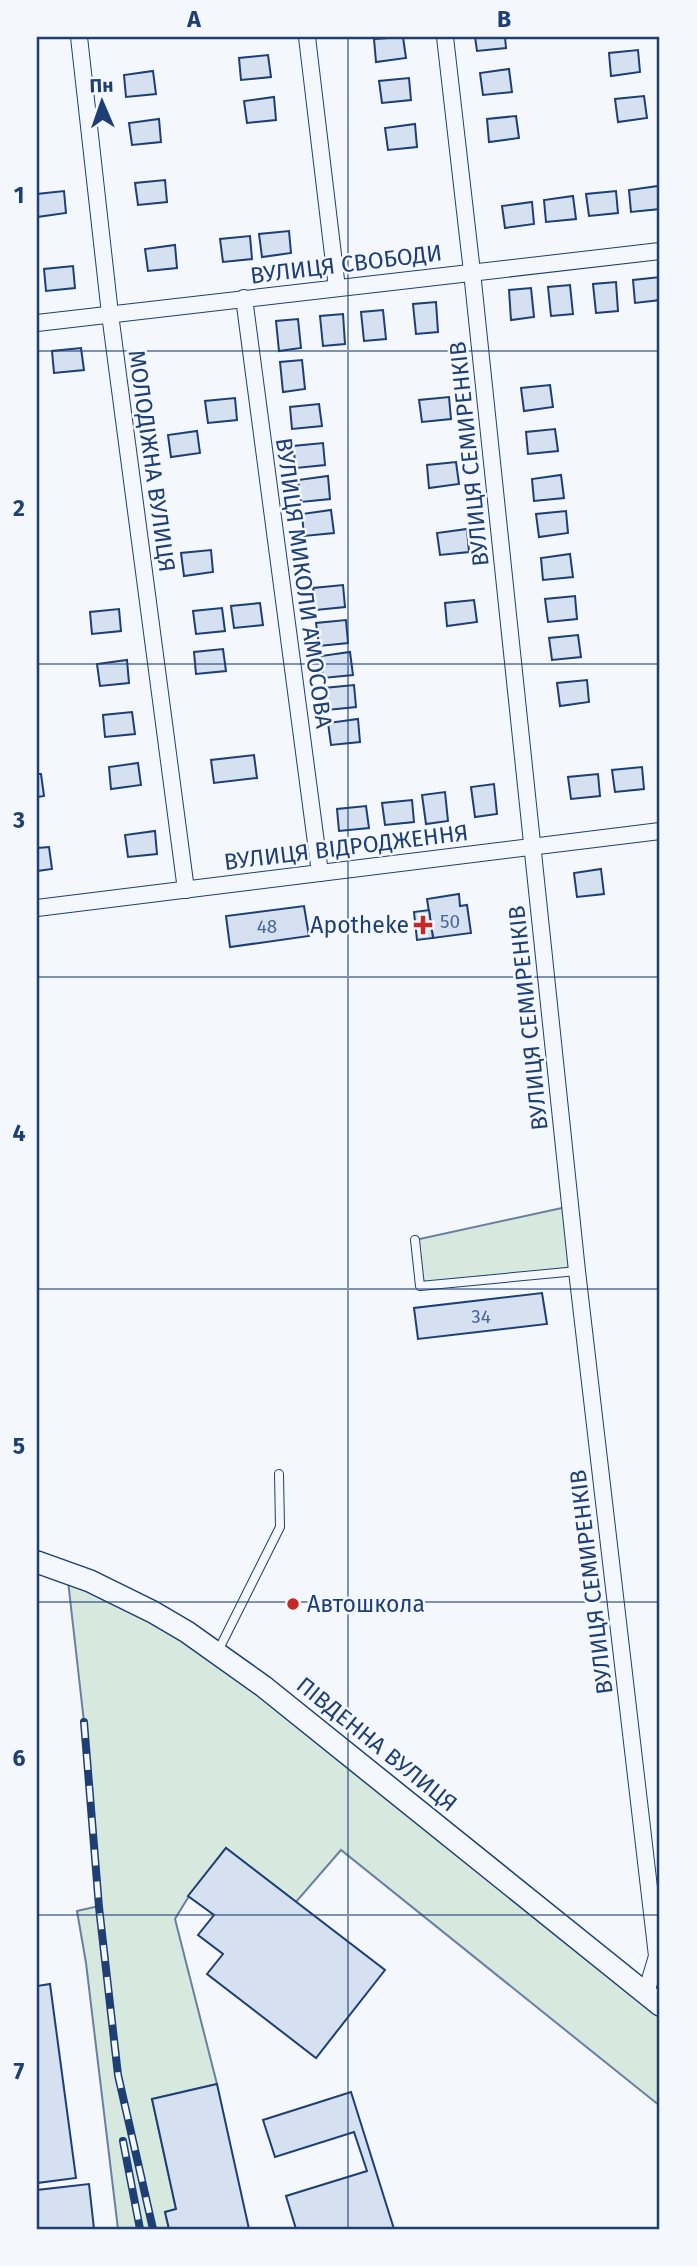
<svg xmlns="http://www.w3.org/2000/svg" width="697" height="2266" font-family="'Fira Sans',sans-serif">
	<rect width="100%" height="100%" fill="#f4f7fb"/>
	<g fill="#d7e8df" stroke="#687fa3" stroke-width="2">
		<polygon points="571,1206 577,1271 420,1286 415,1240"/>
		<polygon points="67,1572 153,1612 660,2005 660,2106 341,1850 296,1902 226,1848 189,1896 175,1919 217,2084 152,2099 176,2209 165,2212 169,2229 118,2229 86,1963 77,1911 99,1906 84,1722"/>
	</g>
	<g fill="#d5e0f0" stroke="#1d3f73" stroke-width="2">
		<polygon points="403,37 406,58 376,62 374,39"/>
		<polygon points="475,37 505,37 506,48 477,51"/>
		<polygon points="638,50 640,72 611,76 609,53"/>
		<polygon points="268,55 271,77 241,80 239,58"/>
		<polygon points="509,69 512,92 483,95 480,73"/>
		<polygon points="153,71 156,94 126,97 124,75"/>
		<polygon points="409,78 411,100 382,103 379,81"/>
		<polygon points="644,96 647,118 618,122 615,99"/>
		<polygon points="274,97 276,120 247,123 244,101"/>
		<polygon points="516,116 519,138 489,142 487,119"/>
		<polygon points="159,119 161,142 132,145 129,123"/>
		<polygon points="415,124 417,147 388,150 385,128"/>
		<polygon points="165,180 167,202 138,205 135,183"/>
		<polygon points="658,186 660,209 631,212 629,190"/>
		<polygon points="64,191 66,213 37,217 37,194"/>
		<polygon points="616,191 618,213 589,216 586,194"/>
		<polygon points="573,196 576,219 546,222 544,200"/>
		<polygon points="532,202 534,224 505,228 502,206"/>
		<polygon points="289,231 291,253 262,257 259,234"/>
		<polygon points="250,236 252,259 223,262 220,239"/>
		<polygon points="175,245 177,268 148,271 145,249"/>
		<polygon points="73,266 75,288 46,291 44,269"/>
		<polygon points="660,277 660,300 635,303 633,280"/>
		<polygon points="616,282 618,311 596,313 593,284"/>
		<polygon points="570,285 573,314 551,316 548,287"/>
		<polygon points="531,288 534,317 511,320 509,290"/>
		<polygon points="436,302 438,332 416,334 413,304"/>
		<polygon points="383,310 386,339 364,341 361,312"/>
		<polygon points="343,314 345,344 323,346 320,316"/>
		<polygon points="298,319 301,348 279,351 276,321"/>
		<polygon points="81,348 84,370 54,373 52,351"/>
		<polygon points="302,360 305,389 283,392 280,362"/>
		<polygon points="550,385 553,407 524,411 521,388"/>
		<polygon points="449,397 451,419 422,422 419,400"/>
		<polygon points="235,398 237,420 208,423 205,401"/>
		<polygon points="319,404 322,426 292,429 290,407"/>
		<polygon points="555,429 558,451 528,454 526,432"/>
		<polygon points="197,431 200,453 171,457 168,435"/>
		<polygon points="323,443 325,465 296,468 293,446"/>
		<polygon points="456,462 459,484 429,488 427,465"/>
		<polygon points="561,475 564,498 534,501 532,479"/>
		<polygon points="328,476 330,499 301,502 298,480"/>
		<polygon points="331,510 334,533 304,536 302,514"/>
		<polygon points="566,511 568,533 539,537 536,514"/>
		<polygon points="467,529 469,552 440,555 437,533"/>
		<polygon points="211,550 213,572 184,576 181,553"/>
		<polygon points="570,554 573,577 543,580 541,558"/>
		<polygon points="343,585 345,607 316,610 313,588"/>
		<polygon points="575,596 577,619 548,622 545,599"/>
		<polygon points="474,600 477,622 447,626 445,603"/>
		<polygon points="260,603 263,625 234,628 231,606"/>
		<polygon points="222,608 225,631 196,634 193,611"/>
		<polygon points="119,609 121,631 92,634 90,612"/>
		<polygon points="346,620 348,643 319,646 316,623"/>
		<polygon points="578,635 581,657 552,660 549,638"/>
		<polygon points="223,649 226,671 196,674 194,652"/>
		<polygon points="350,652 353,675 323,678 321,656"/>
		<polygon points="127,660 129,683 100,686 97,664"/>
		<polygon points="587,680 589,702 560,706 557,683"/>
		<polygon points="354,685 356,707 327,710 324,688"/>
		<polygon points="132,712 135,734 105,737 103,715"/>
		<polygon points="358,719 360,742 331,745 328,723"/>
		<polygon points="254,755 257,778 214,783 211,760"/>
		<polygon points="138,763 141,785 111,789 109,767"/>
		<polygon points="642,767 644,789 615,792 612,770"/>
		<polygon points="37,774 41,774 44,796 37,797"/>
		<polygon points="598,774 600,796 571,799 568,777"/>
		<polygon points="494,784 497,814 475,817 471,787"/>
		<polygon points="445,792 448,821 426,824 422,795"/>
		<polygon points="412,800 414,822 385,825 382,803"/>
		<polygon points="366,806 369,828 339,831 337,809"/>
		<polygon points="155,831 157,854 128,857 125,835"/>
		<polygon points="49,847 52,869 37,871 37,848"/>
		<polygon points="601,869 604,894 577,897 574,873"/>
		<polygon points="459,894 460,906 467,905 471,933 433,938 427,899"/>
		<polygon points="304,906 309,936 230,947 226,916"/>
		<polygon points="429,910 433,938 417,940 414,912"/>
		<polygon points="542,1293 547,1324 418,1339 414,1308"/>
		<polygon points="226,1848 385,1970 316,2058 207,1974 223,1954 198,1935 214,1915 188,1896"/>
		<polygon points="50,1984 76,2178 37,2183 37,1986"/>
		<polygon points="217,2084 249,2229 169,2229 165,2212 176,2209 152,2099"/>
		<polygon points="351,2092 394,2229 296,2229 286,2196 367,2171 354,2132 275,2157 263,2120"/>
		<polygon points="89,2184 94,2229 37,2229 37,2190"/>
	</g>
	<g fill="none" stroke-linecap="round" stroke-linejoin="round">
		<defs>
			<g id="service">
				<polyline points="415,1240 420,1286 577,1271"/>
				<polyline points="217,1653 280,1527 279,1474"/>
			</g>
			<g id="minor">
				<polyline points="79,37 110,314 186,890"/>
				<polyline points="307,37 337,288"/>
				<polyline points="445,37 472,272 577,1271 657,1956 646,1993"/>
				<polyline points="244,298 320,873"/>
				<polyline points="37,323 660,251"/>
				<polyline points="37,908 660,831"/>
			</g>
			<polyline id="secondary" points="37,1562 90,1581 153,1612 187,1632 263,1686 660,2005"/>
		</defs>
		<use href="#service" stroke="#1d3f73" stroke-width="10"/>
		<use href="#minor" stroke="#1d3f73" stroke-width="18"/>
		<use href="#secondary" stroke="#1d3f73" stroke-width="24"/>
		<use href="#service" stroke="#f4f7fb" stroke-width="8"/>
		<use href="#minor" stroke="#f4f7fb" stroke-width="16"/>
		<use href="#secondary" stroke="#f4f7fb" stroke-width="21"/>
		<defs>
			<g id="rail">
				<polyline points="84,1722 99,1907 118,2075 153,2229"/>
				<polyline points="123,2141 140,2229"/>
			</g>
		</defs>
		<use href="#rail" stroke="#1d3f73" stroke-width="8"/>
		<use href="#rail" stroke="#f4f7fb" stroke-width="5" stroke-dasharray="16" stroke-linecap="butt"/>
	</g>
	<path fill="none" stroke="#1d3f73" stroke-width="2" stroke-opacity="0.55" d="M348,37v2192M37,351h623M37,664h623M37,977h623M37,1289h623M37,1602h623M37,1915h623"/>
	<g fill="#c62828" stroke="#f4f7fb" stroke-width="2.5">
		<path d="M419.5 914.5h7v7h7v7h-7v7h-7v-7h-7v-7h7z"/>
		<circle cx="293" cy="1604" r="7"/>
	</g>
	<g text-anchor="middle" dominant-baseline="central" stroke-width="5" stroke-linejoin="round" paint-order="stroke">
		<g font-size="19" fill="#4b6792">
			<text x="450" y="921">50</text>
			<text x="267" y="926">48</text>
			<text x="481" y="1316">34</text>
		</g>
		<g font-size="23" fill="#1d3f73" stroke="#f4f7fb">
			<text transform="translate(346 264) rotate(-7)">ВУЛИЦЯ СВОБОДИ</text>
			<text transform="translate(469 454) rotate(-96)">ВУЛИЦЯ СЕМИРЕНКІВ</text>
			<text transform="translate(152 461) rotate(82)">МОЛОДІЖНА ВУЛИЦЯ</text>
			<text transform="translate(304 583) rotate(82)">ВУЛИЦЯ МИКОЛИ АМОСОВА</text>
			<text transform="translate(346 847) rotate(-7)">ВУЛИЦЯ ВІДРОДЖЕННЯ</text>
			<text transform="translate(528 1018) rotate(-96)">ВУЛИЦЯ СЕМИРЕНКІВ</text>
			<text transform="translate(591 1582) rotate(-97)">ВУЛИЦЯ СЕМИРЕНКІВ</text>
			<text transform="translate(377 1744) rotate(39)">ПІВДЕННА ВУЛИЦЯ</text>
		</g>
		<g font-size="23" fill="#1d3f73" stroke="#f4f7fb" text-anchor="end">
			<text x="409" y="925">Apotheke</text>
			<text x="307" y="1604" text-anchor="start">Автошкола</text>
		</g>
	</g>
	<rect width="697" height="2266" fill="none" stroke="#f4f7fb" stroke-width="77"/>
	<g transform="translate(102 102) rotate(358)" stroke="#f4f7fb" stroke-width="5" paint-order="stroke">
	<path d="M0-5L12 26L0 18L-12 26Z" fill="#1d3f73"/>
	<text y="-10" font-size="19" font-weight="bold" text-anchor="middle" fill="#1d3f73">Пн</text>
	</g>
	<rect x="38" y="38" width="620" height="2190" fill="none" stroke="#1d3f73" stroke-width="2.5"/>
	<g font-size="23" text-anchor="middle" font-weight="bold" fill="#1d3f73">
		<text x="194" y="27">A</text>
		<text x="504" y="27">B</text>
		<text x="19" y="203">1</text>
		<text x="19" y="516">2</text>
		<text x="19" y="828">3</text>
		<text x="19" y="1141">4</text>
		<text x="19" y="1454">5</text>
		<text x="19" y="1766">6</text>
		<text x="19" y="2079">7</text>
	</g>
</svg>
